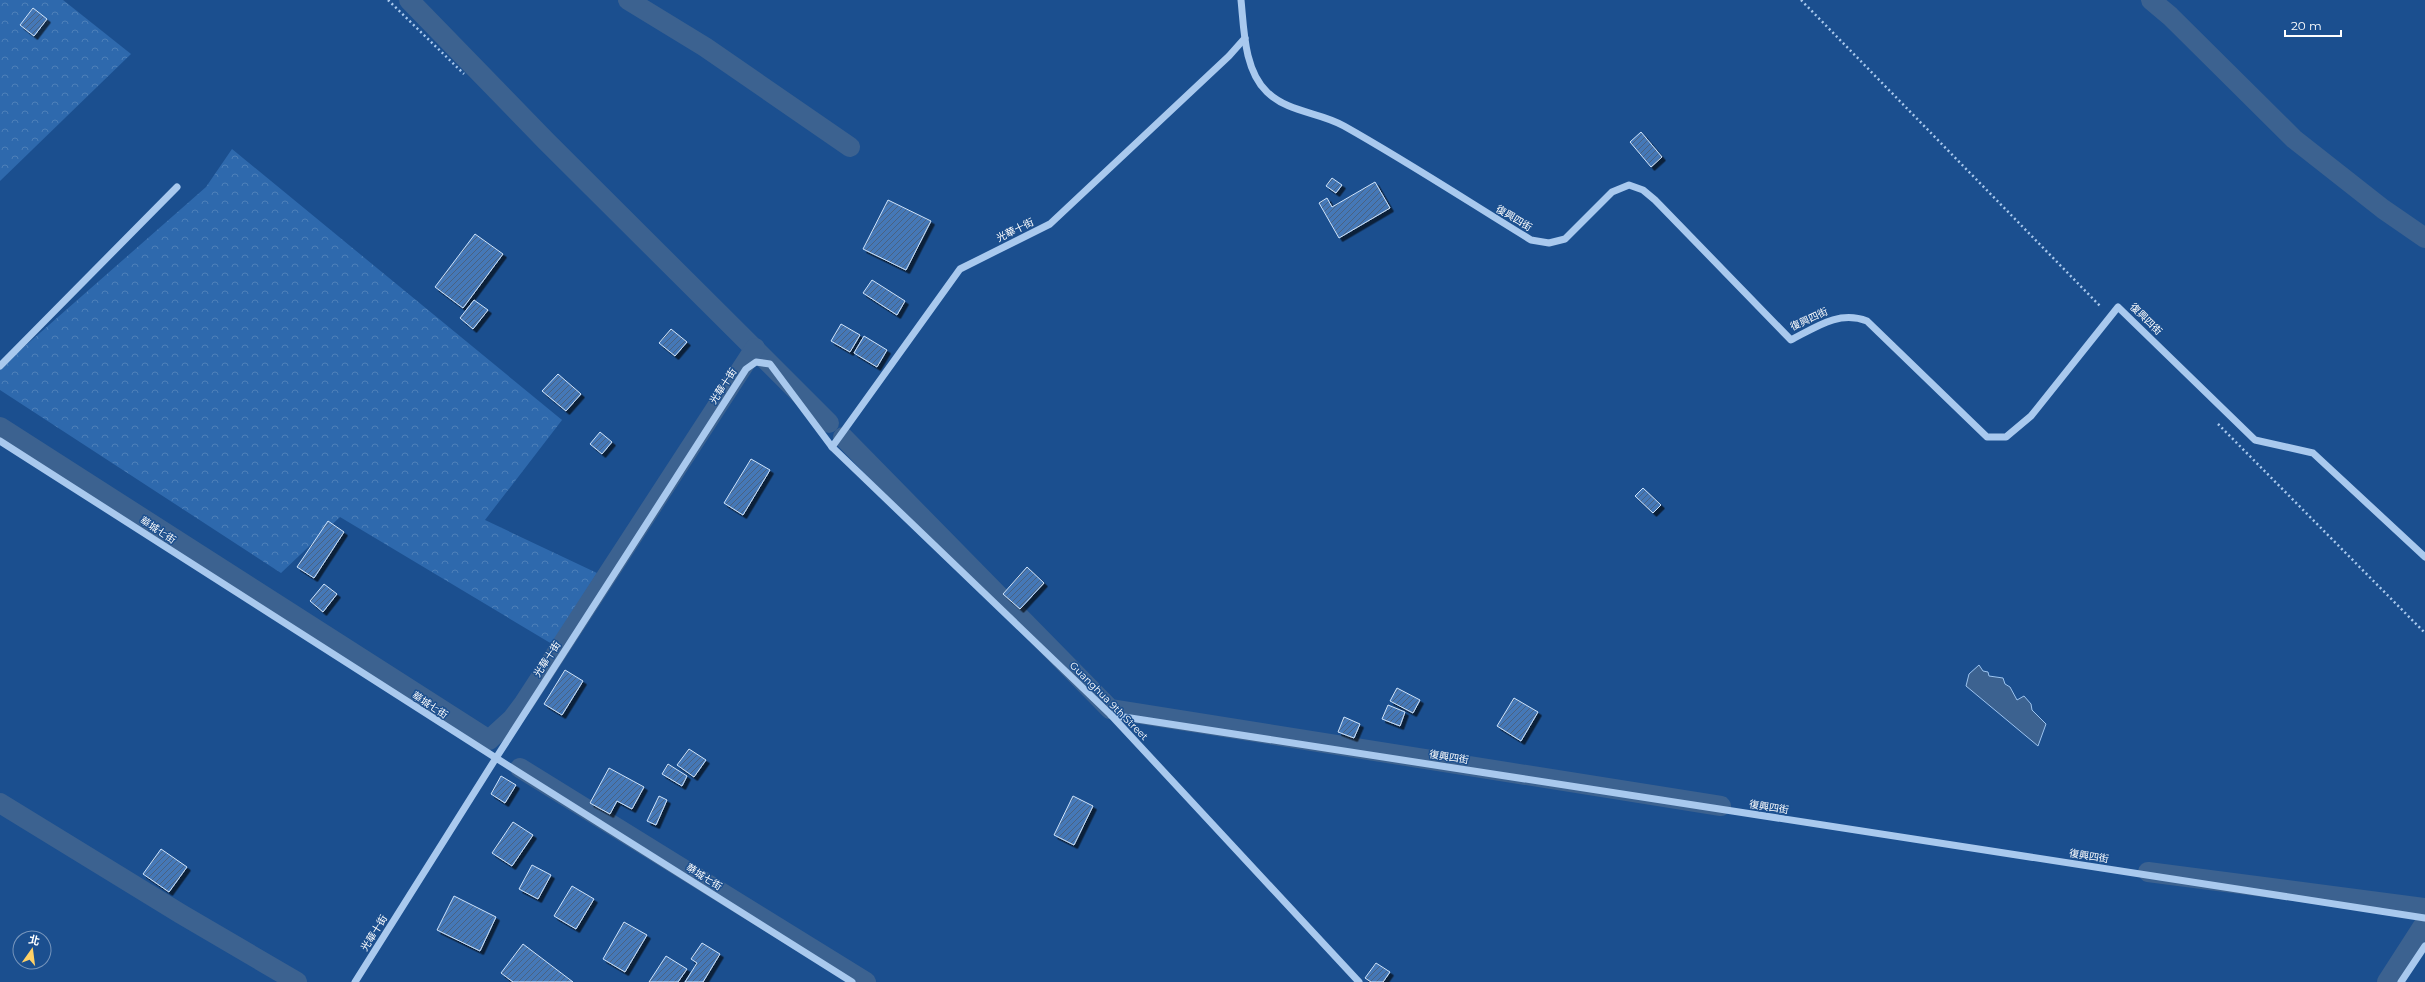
<svg xmlns="http://www.w3.org/2000/svg" width="2425" height="982" font-family="Montserrat,'Noto Sans TC',sans-serif">
	<defs>
		<pattern id="forest-crowns" width="20" height="18" patternUnits="userSpaceOnUse"><rect width="20" height="18" fill="#2e69ad"/><path d="M2 6a3 3 0 1 1 6 0M12 15a3 3 0 1 1 6 0" fill="none" stroke="#4d80b9"/></pattern>
		<pattern id="building-hatch" width="6" height="6" patternUnits="userSpaceOnUse"><rect width="6" height="6" fill="#4478b7"/><path d="M-1 1l2-2M0 6l6-6M5 7l2-2" fill="none" stroke="#486282"/></pattern>
		<filter id="shadow"><feDropShadow dx="3.5" dy="3.5" stdDeviation="0" flood-color="#0009"/></filter>
	</defs>
	<rect width="100%" height="100%" fill="#1b4f8f"/>
	<g fill="url(#forest-crowns)">
		<polygon points="0,0 63,0 131,54 0,181"/>
		<polygon points="232,149 562,420 485,520 597,573 552,644 340,517 281,573 0,390 0,368 206,187"/>
	</g>
	<polygon fill="#3c6290" stroke="#9cc4f0" points="1979,665 1983,671 1988,672 1989,676 2003,678 2005,684 2010,687 2017,700 2024,696 2031,704 2032,710 2046,724 2038,746 1966,686 1969,674"/>
	<g fill="none" stroke-linecap="round" stroke-linejoin="round">
		<g stroke="#3c6290" stroke-width="20">
			<polyline points="409,0 546,141 829,423"/>
			<polyline points="628,0 705,47 850,147"/>
			<polyline points="2151,0 2170,16 2294,139 2383,209 2425,238"/>
			<polyline points="0,427 489,740 512,719 524,703 755,348"/>
			<polyline points="843,437 1110,709 1721,806"/>
			<polyline points="520,768 866,982"/>
			<polyline points="0,803 181,914 297,982"/>
			<polyline points="2148,872 2425,908"/>
			<polyline points="2387,982 2425,923"/>
		</g>
	</g>
	<g fill="url(#building-hatch)" stroke="#cfe3fa" filter="url(#shadow)">
		<polygon points="33,8 47,19 34,36 20,25"/>
		<polygon points="1641,132 1662,157 1651,167 1630,142"/>
		<polygon points="1332,178 1342,185 1336,193 1326,186"/>
		<polygon points="1375,182 1390,208 1339,238 1319,203 1327,198 1332,207"/>
		<polygon points="888,200 931,221 906,270 863,249"/>
		<polygon points="475,234 503,254 463,308 435,287"/>
		<polygon points="872,280 905,301 897,315 863,293"/>
		<polygon points="474,300 488,310 473,329 460,318"/>
		<polygon points="841,324 860,335 850,352 831,341"/>
		<polygon points="671,329 687,342 675,356 659,343"/>
		<polygon points="864,336 887,350 877,367 854,353"/>
		<polygon points="558,374 581,394 566,411 542,391"/>
		<polygon points="600,432 612,442 602,454 590,444"/>
		<polygon points="751,459 770,470 743,515 724,503"/>
		<polygon points="1643,488 1661,505 1653,513 1635,496"/>
		<polygon points="328,521 344,532 314,578 297,567"/>
		<polygon points="1027,567 1044,583 1020,609 1003,594"/>
		<polygon points="324,584 337,594 323,612 310,601"/>
		<polygon points="565,670 583,681 562,715 544,704"/>
		<polygon points="1397,688 1420,700 1413,713 1390,701"/>
		<polygon points="1514,698 1538,712 1521,741 1497,726"/>
		<polygon points="1388,705 1405,712 1400,726 1382,719"/>
		<polygon points="1344,717 1360,724 1354,738 1338,732"/>
		<polygon points="689,749 706,760 694,777 677,765"/>
		<polygon points="668,764 687,776 682,786 662,774"/>
		<polygon points="609,768 644,787 632,809 617,801 610,814 590,803"/>
		<polygon points="501,776 516,785 505,803 491,794"/>
		<polygon points="659,796 667,800 656,825 647,821"/>
		<polygon points="1073,796 1093,806 1074,845 1054,835"/>
		<polygon points="513,822 533,835 512,866 492,853"/>
		<polygon points="161,849 187,867 169,892 143,874"/>
		<polygon points="532,865 551,875 538,899 519,889"/>
		<polygon points="572,886 594,899 576,929 554,916"/>
		<polygon points="454,896 496,917 480,951 437,930"/>
		<polygon points="624,922 647,935 625,972 603,959"/>
		<polygon points="702,943 720,954 703,982 685,982 697,963 691,959"/>
		<polygon points="523,944 573,982 513,982 501,973"/>
		<polygon points="666,956 687,969 678,982 649,982"/>
		<polygon points="1376,963 1390,972 1383,982 1371,982 1365,978"/>
	</g>
	<g fill="none" stroke-linecap="round" stroke-linejoin="round">
		<g stroke="#a9c9ee" stroke-width="2.5" stroke-dasharray="2 3" stroke-linecap="butt">
			<polyline points="388,0 464,74"/>
			<polyline points="1801,0 2101,307"/>
			<polyline points="2218,424 2425,633"/>
		</g>
		<g stroke="#a9c9ee" stroke-width="7">
			<path d="M1241,0c3,29 3,70 26,92 22,21 53,20 77,34 64,36 125,76 187,114l18,3 16,-4 47,-47 17,-7 14,5 12,10 136,140c25,-13 48,-30 76,-19l120,116h19l25,-21 87,-109 137,133 58,13 112,104"/>
			<polyline points="0,366 177,187"/>
			<polyline points="0,441 496,758 852,982"/>
			<polyline points="832,447 1111,715 1359,982"/>
			<polyline points="1111,715 2425,918"/>
			<polyline points="355,982 496,758 746,369 756,362 770,364 832,447 960,269 1050,224 1229,56 1245,38"/>
			<polyline points="2401,982 2425,946"/>
		</g>
	</g>
	<g text-anchor="middle" dominant-baseline="central" stroke-width="3" stroke-linejoin="round" paint-order="stroke">
		<g font-size="10" fill="#fff" stroke="#1b4f8f">
			<text transform="translate(1514 218) rotate(31)">復興四街</text>
			<text transform="translate(1015 230) rotate(-26)">光華十街</text>
			<text transform="translate(1809 319) rotate(-25)">復興四街</text>
			<text transform="translate(2146 319) rotate(44)">復興四街</text>
			<text transform="translate(723 386) rotate(-57)">光華十街</text>
			<text transform="translate(158 530) rotate(33)">華城七街</text>
			<text transform="translate(547 659) rotate(-57)">光華十街</text>
			<text transform="translate(1109 701) rotate(45)">Guanghua 9th Street</text>
			<text transform="translate(430 705) rotate(33)">華城七街</text>
			<text transform="translate(1449 757) rotate(9)">復興四街</text>
			<text transform="translate(1769 807) rotate(9)">復興四街</text>
			<text transform="translate(2089 856) rotate(9)">復興四街</text>
			<text transform="translate(704 877) rotate(32)">華城七街</text>
			<text transform="translate(374 933) rotate(-58)">光華十街</text>
		</g>
	</g>
	<g transform="translate(32 950) rotate(14)"><circle r="19" fill="#1b4f8f" stroke="#7695bc"/>
	<path d="M0-3L7 15L0 10L-7 15Z" fill="#ffd166"/>
	<text y="-6" font-size="11" font-weight="bold" text-anchor="middle" fill="#ffffff">北</text>
	</g>
	<path d="M2285 30v6h56v-6" fill="none" stroke="#ffffff" stroke-width="2"/>
	<text x="2291" y="30" font-size="12" fill="#ffffff" stroke="#1b4f8f" stroke-width="3" paint-order="stroke">20 m</text>
</svg>
